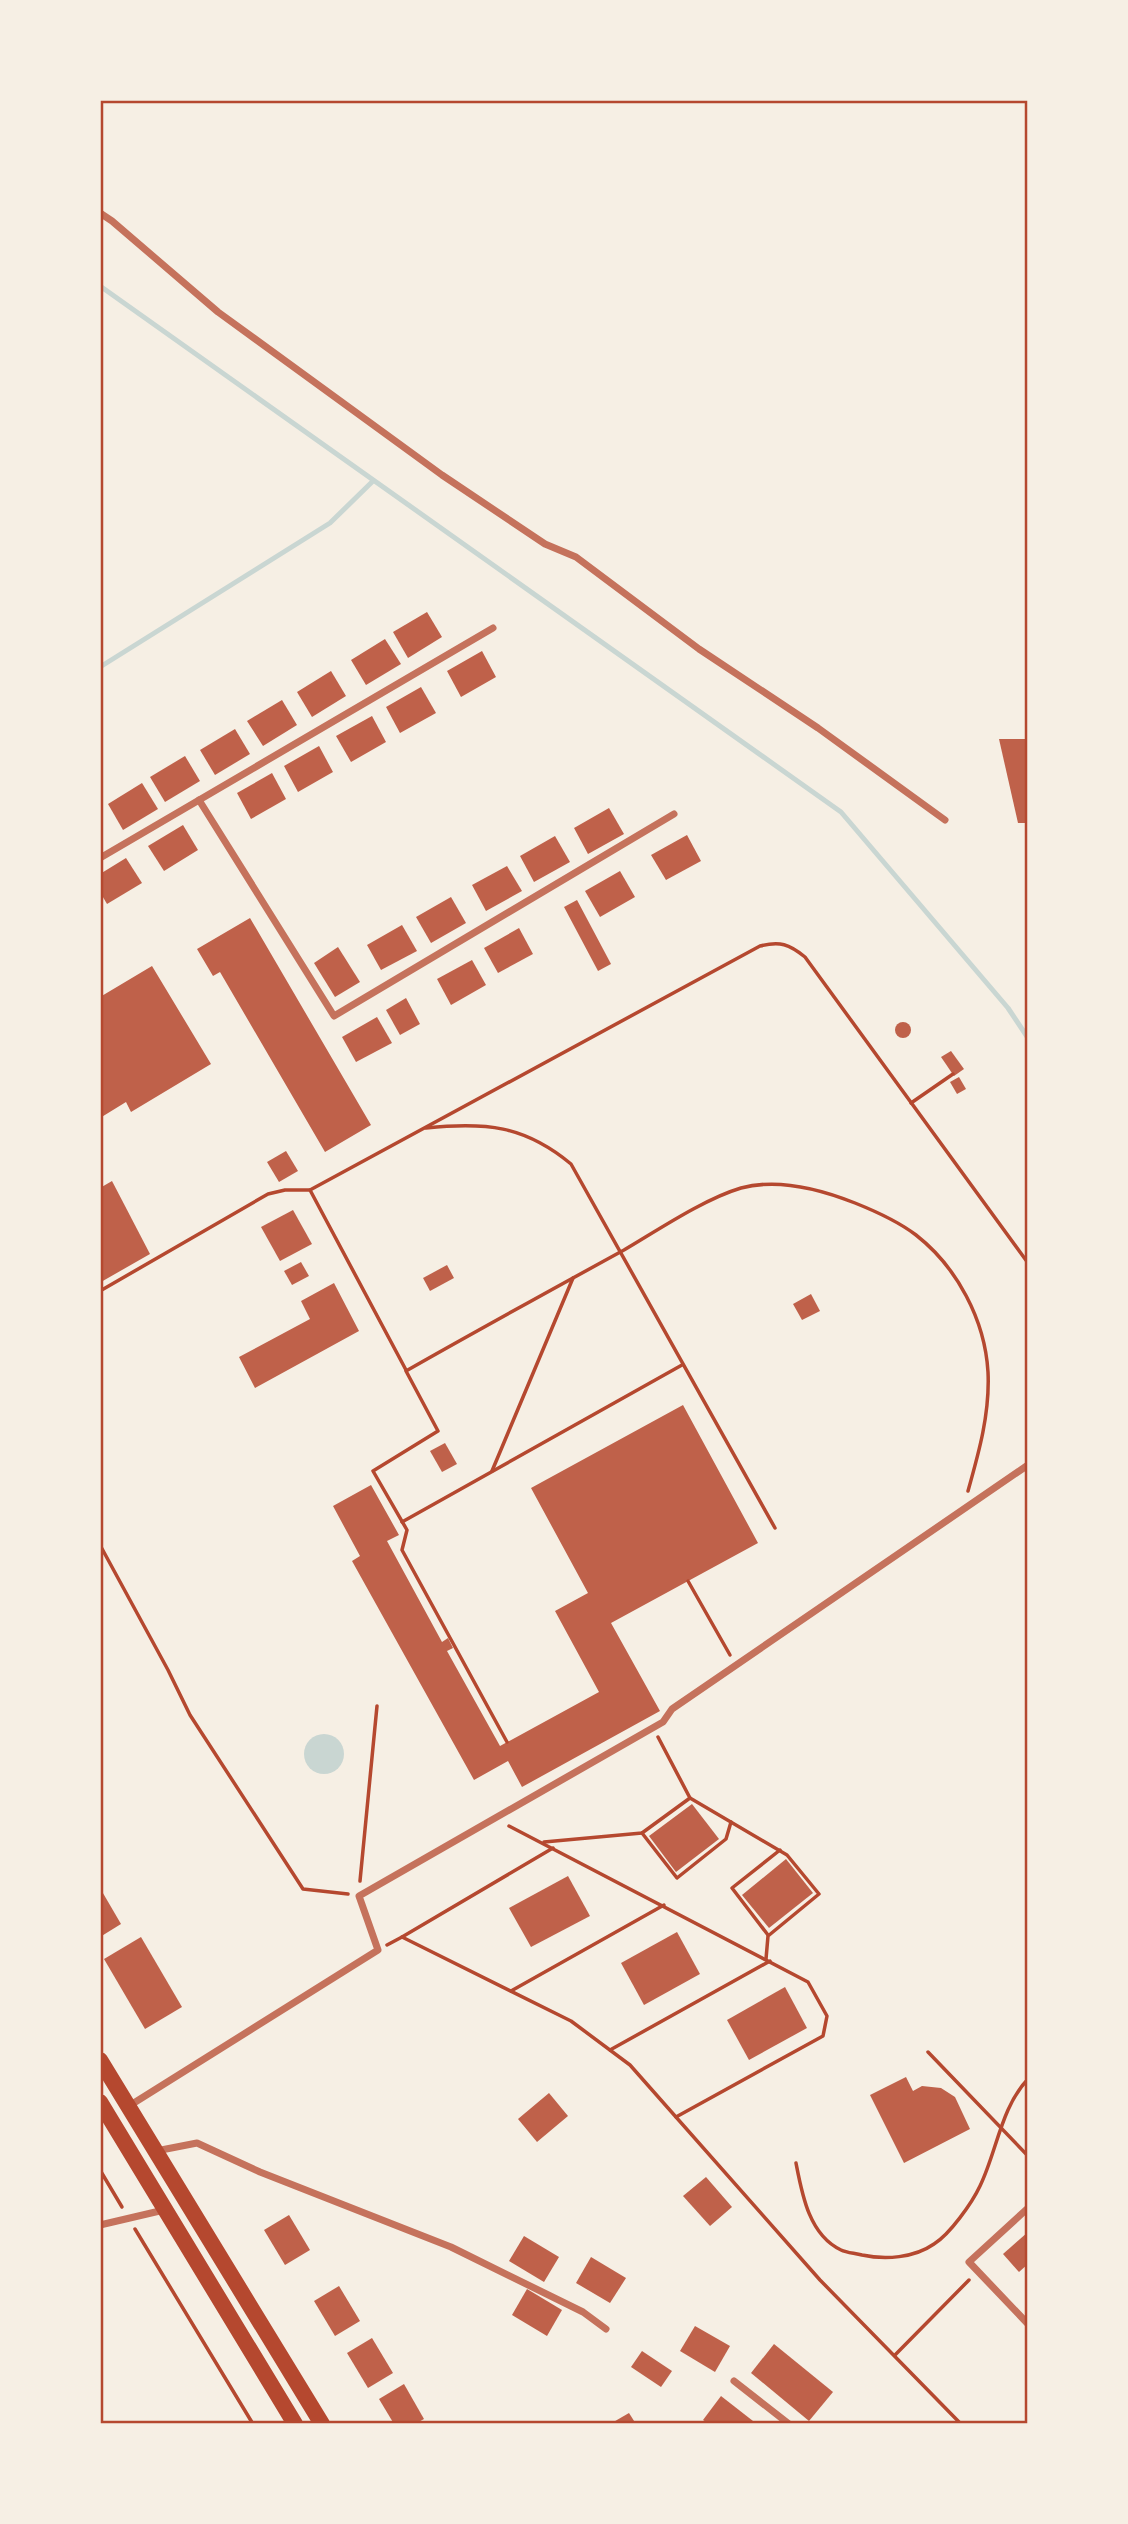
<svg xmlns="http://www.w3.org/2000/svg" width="1128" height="2524" font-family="'Work Sans',sans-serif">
	<rect width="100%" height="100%" fill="#f6efe4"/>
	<circle fill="#c9d6d2" cx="324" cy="1754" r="20"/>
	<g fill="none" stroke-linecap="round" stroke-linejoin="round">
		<g stroke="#c9d6d2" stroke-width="5">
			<polyline points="100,286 841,812 1008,1008 1028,1038"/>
			<polyline points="100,667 330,523 373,481"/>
		</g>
	</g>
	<g fill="#bf614a">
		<polygon points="427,612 442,637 408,658 393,632"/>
		<polygon points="385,639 401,664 366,685 351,660"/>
		<polygon points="482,651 496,677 461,697 447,671"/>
		<polygon points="331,671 346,696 312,717 297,692"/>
		<polygon points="421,687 436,713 400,733 386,707"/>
		<polygon points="282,700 297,725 263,746 247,721"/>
		<polygon points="372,716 386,742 351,762 336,736"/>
		<polygon points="235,729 250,754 215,775 200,750"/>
		<polygon points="999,739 1028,739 1028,823 1018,823"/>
		<polygon points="319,746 333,772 298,792 284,766"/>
		<polygon points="185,756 200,781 165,802 150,777"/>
		<polygon points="272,773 286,799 251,819 237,793"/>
		<polygon points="142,783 158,809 123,830 108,804"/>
		<polygon points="609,808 624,834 588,854 574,828"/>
		<polygon points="183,825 198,850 164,871 148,846"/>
		<polygon points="687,835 701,861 666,880 651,855"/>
		<polygon points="555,836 570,862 534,882 520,856"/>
		<polygon points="126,858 142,883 107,904 100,892 100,874"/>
		<polygon points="507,866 522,891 486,911 472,885"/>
		<polygon points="620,871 635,897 600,917 585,891"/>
		<polygon points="451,897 466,923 431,943 416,917"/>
		<polygon points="577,900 611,964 598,971 564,907"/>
		<polygon points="250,918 371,1125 325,1152 220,972 213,976 197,949"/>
		<polygon points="402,925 417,951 381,970 367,945"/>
		<polygon points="519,928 533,954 498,973 484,948"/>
		<polygon points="338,947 360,982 335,997 314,963"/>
		<polygon points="472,960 486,985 451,1005 437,979"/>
		<polygon points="152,966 211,1064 131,1112 126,1102 100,1118 100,997"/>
		<polygon points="406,998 420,1024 400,1035 386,1010"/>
		<polygon points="377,1017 392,1043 356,1062 342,1037"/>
		<circle cx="903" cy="1030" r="8"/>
		<polygon points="951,1051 964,1069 954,1076 941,1057"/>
		<polygon points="959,1077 966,1089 957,1094 950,1082"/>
		<polygon points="286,1151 298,1171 279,1182 267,1162"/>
		<polygon points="112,1181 150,1254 101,1282 100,1188"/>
		<polygon points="293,1210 312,1244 280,1261 261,1227"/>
		<polygon points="301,1262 309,1276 292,1285 284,1271"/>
		<polygon points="447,1265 454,1278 430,1291 423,1278"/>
		<polygon points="334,1283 359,1331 255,1388 239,1357 310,1319 301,1301"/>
		<polygon points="811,1294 820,1311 802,1320 793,1304"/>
		<polygon points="683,1405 758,1543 611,1623 660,1711 522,1787 508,1761 474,1780 352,1561 360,1556 333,1506 371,1485 399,1535 387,1541 442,1642 448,1638 453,1648 447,1651 500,1746 599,1692 555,1611 588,1593 531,1488"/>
		<polygon points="445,1443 457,1464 442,1472 430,1451"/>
		<polygon points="692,1804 719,1839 676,1872 649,1836"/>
		<polygon points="786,1859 813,1893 769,1928 742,1895"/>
		<polygon points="568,1876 590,1916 531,1947 509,1908"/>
		<polygon points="100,1888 121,1924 100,1937"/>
		<polygon points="677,1932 700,1974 644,2005 621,1963"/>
		<polygon points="141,1937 182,2007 145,2029 104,1959"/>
		<polygon points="785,1987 807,2028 749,2060 727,2020"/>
		<polygon points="906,2077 913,2091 922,2086 941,2088 955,2097 970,2129 904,2163 870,2095"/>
		<polygon points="549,2093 568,2116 537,2142 518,2119"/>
		<polygon points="706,2177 732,2207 710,2226 683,2196"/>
		<polygon points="289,2215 310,2250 285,2265 264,2230"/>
		<polygon points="1028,2232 1028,2264 1019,2272 1003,2254"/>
		<polygon points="524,2236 559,2257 544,2282 509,2261"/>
		<polygon points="591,2257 626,2278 610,2303 576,2283"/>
		<polygon points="339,2286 360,2321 335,2336 314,2301"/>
		<polygon points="527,2289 562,2310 547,2336 512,2315"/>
		<polygon points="695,2326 730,2346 715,2372 680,2351"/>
		<polygon points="372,2338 393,2373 368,2388 347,2353"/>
		<polygon points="774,2344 833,2392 809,2421 751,2373"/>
		<polygon points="642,2351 672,2371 661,2387 631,2367"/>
		<polygon points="404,2384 424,2419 415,2424 394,2424 379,2399"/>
		<polygon points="721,2396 753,2421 751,2424 709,2424 703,2420"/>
		<polygon points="629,2413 636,2424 610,2424"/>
	</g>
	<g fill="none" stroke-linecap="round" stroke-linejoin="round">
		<g stroke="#b5482f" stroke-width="3.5">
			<polyline points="911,1103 953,1074"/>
			<path d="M426,1128c59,-6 98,-3 145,36l204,364"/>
			<polyline points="310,1190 406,1370"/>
			<path d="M100,1291l168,-97 17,-4h25l450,-244c20,-5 29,-2 45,11l223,306"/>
			<polyline points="492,1471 573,1278"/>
			<polyline points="402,1522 682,1365"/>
			<polyline points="100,1545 168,1670 190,1715 303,1889 348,1894"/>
			<polyline points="688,1581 730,1655"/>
			<path d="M507,1742l-105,-192 5,-20 -34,-59 65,-40 -32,-60c72,-41 145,-81 218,-121 34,-20 80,-51 117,-62 37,-10 79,1 114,15 20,8 44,19 61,32 41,32 69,85 72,137 2,41 -9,80 -20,119"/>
			<polyline points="690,1798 787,1855 819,1894 768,1936 766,1959"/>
			<polyline points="509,1826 808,1982 827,2016 823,2036 676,2117"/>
			<polyline points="642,1833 677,1878 726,1839 731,1822"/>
			<polyline points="544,1842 642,1833 690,1798 658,1737"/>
			<polyline points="360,1881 377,1706"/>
			<polyline points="768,1935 732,1888 780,1850"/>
			<polyline points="402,1937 553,1848"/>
			<polyline points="387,1945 402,1937 571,2021 630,2065 820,2280 961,2424"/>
			<polyline points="511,1991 664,1905"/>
			<polyline points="610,2050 770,1961"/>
			<polyline points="928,2052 1028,2156"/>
			<path d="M796,2163c6,31 13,72 45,87 6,3 14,3 21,5 23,5 52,3 72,-11 16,-10 38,-41 46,-58 17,-35 21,-79 48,-107"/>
			<polyline points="100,2170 122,2207"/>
			<polyline points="135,2229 253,2424"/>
			<polyline points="895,2355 969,2280"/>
		</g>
		<g stroke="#c5725c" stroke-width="7">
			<polyline points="100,213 112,221 218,312 442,475 545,544 576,557 699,649 818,728 945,820"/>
			<polyline points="199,800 334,1016 674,814"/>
			<polyline points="100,858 493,628"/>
			<polyline points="129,2106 378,1950 359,1896 663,1722 672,1709 1028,1465"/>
			<polyline points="156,2151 197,2143 260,2172 451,2247 583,2312 606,2329"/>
			<polyline points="1028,2208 969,2262 1028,2324"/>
			<polyline points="100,2225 164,2210"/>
			<polyline points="734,2381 789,2424"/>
		</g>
		<g stroke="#b5482f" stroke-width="16">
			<polyline points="100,2060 322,2424"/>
			<polyline points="100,2102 295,2424"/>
		</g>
	</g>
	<rect width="1128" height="2524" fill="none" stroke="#f6efe4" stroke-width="203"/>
	<rect x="102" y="102" width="924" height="2320" fill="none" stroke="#b5482f" stroke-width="2.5"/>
</svg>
